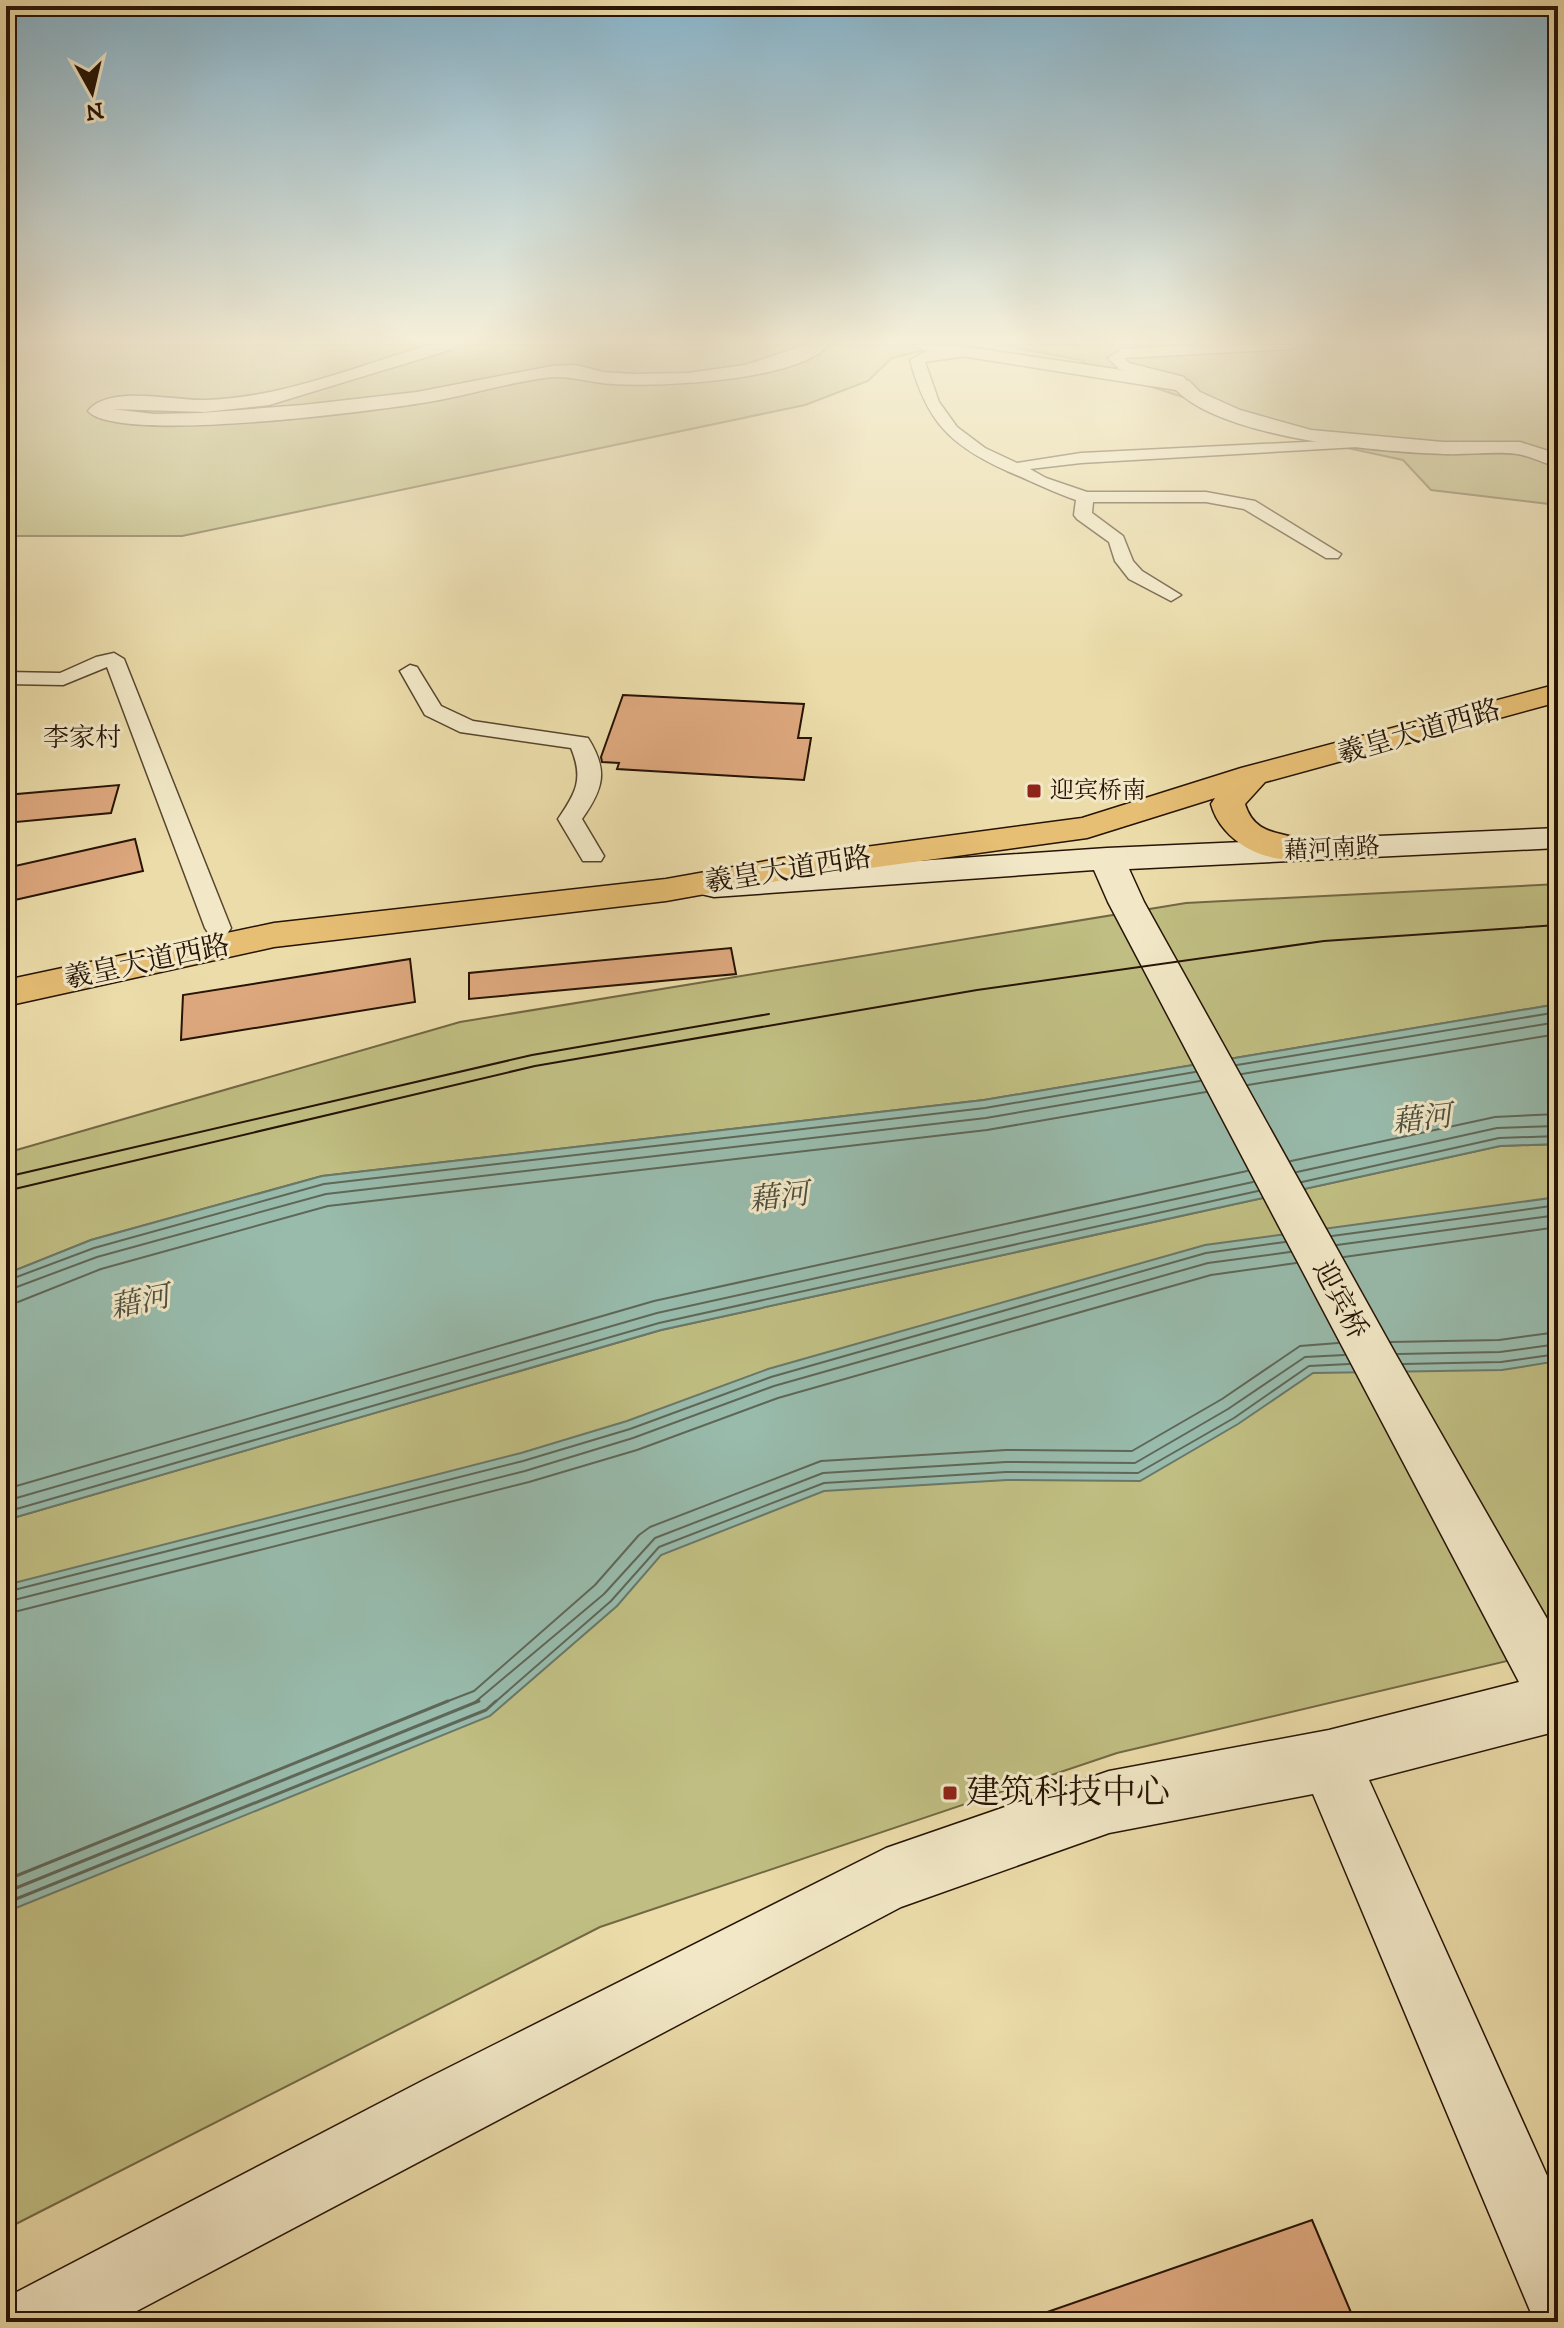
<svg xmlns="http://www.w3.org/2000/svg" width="1564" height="2328" font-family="'IM FELL DW Pica','Noto Serif SC',serif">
	<rect width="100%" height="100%" fill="#ebdca9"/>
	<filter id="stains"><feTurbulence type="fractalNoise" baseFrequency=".0025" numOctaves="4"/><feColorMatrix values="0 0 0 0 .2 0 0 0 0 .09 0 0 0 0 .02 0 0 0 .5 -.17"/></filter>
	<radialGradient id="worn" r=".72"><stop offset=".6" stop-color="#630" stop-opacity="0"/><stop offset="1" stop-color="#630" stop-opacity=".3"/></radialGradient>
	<g fill="#c0be82" stroke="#736844" stroke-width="2">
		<polygon points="6,345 943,345 892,358 868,381 805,405 182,536 6,536"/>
		<polygon points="999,345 1558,345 1558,505 1431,490 1403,460 1320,442 1088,366 1081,360"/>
		<polygon points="1558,884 1558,1004 984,1100 322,1176 91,1240 6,1274 6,1153 460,1022 1186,903"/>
		<polygon points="1558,1144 1558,1649 1117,1753 600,1927 6,2229 6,1520 661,1330 1500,1146"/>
	</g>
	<g fill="#98bbac" stroke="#6a7869" stroke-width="2">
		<polygon points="1558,1004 1558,1144 1500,1146 661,1330 6,1520 6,1274 91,1240 322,1176 984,1100"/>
		<polygon points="1558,1197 1558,1361 1502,1370 1313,1373 1238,1424 1140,1481 1007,1480 824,1491 661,1555 617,1606 490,1716 6,1912 6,1585 521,1453 627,1421 768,1369 1205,1245"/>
	</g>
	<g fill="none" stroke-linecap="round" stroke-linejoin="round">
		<g stroke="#5f6758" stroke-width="2">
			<polyline points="1237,1065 1558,1012"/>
			<polyline points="1242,1074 1558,1022"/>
			<polyline points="1248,1085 1558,1034"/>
			<polyline points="1291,1161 1495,1117 1558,1114"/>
			<polyline points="1297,1172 1497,1128 1558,1126"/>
			<polyline points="1302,1182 1499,1138 1558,1136"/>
			<polyline points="1332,1236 1558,1205"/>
			<polyline points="1337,1245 1558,1215"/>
			<polyline points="1344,1257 1558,1227"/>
			<polyline points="6,1281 94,1248 324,1184 985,1108 1195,1072"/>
			<polyline points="6,1291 97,1257 326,1194 986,1118 1200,1081"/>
			<polyline points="6,1303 18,1302 101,1269 328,1206 987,1130 1206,1092"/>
			<polyline points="1391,1342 1499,1340 1558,1332"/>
			<polyline points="1398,1354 1500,1352 1558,1344"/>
			<polyline points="1403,1364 1501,1362 1558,1354"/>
			<polyline points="6,1489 654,1301 1247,1171"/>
			<polyline points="6,1501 657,1313 1253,1182"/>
			<polyline points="6,1512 659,1323 1258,1191"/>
			<polyline points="6,1592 523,1461 630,1429 771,1377 1206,1253 1285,1242"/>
			<polyline points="6,1602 525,1471 633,1438 774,1386 1208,1263 1290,1252"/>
			<polyline points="6,1614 529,1482 637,1450 778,1398 1211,1275 1296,1263"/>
			<polyline points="443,1703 474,1691 595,1585 639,1535 650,1527 821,1461 1006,1450 1132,1451 1222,1399 1300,1346 1338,1343"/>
			<polyline points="474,1703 604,1594 655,1538 823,1473 1006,1462 1135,1463 1228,1409 1305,1357 1344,1355"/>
			<polyline points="494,1703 611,1601 659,1547 824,1483 1006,1472 1138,1473 1234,1418 1309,1366 1349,1364"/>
		</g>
		<g stroke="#5f6758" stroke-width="3">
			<polyline points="6,1880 448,1701"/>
			<polyline points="6,1892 479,1701"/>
			<polyline points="6,1903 486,1710 496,1701"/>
		</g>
	</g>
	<g fill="#dea87e" stroke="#261305" stroke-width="2">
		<polygon points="623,695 804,704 798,738 811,738 804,780 617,769 619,763 602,762 601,757"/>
		<polygon points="119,785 111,813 6,823 6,795"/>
		<polygon points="135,839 143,871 6,902 6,868"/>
		<polygon points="731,948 736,974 469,999 469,973"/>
		<polygon points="410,959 415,1002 181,1040 183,995"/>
		<polygon points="1312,2220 1355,2322 1030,2322 1030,2318"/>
	</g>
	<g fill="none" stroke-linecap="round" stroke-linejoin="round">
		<defs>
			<g id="minor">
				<polygon points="1198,345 1298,345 1291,349 1124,358 1129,363 1184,377 1189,385 1182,389 1173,383 1119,369 1108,358 1122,349"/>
				<path d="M968,348l7,4 -2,3 -48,7 14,40 18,25 28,21 32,15 64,-10 283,-14 2,3 -8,5 -277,16 -51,6 16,9 41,14h119l49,9 86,53 -3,4h-12l-82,-49 -38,-7h-113l-1,11 31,23 10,25 9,10 39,24 -10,6 -42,-22 -14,-18 -6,-19 -32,-23 -3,-4 2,-15c-24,-8 -45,-19 -69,-29 -57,-26 -80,-49 -97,-111l16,-9z"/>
				<polygon points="114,653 124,659 231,928 227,934 209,934 205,928 107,667 63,685 6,684 6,672 60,673 96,657"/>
				<path d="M410,665l7,2 24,39 32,15 115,17c21,33 15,51 -6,81l22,37 -3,5h-18l-25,-42c18,-26 26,-40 13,-71l-111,-16 -35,-17 -25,-44z"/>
			</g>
			<g id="tertiary">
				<path d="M429,345h27l-3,4 -184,56 -64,7 -93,-3 42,5 46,-1 103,-8 114,-13 135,-26 24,-1 27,7 30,2 55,-1 57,-8 61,-20h23c-32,36 -169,42 -216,39 -21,-1 -39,-8 -60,-7 -40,4 -79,17 -119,24 -50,9 -317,44 -346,10 21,-27 86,-10 117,-11 77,-2 152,-34 224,-55z"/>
				<path d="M914,345h41l227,34 7,2 11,11 40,18 71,20 132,12h77l38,12v13c-13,-3 -27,-11 -41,-13 -23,-3 -49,1 -73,0 -67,-2 -221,-16 -268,-64l-253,-40z"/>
			</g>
			<polygon id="secondary" points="1558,828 1558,848 1129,869 1144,902 1395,1353 1558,1638 1558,1731 1369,1780 1558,2200 1558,2322 1531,2313 1313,1794 1109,1833 901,1907 116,2322 6,2322 6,2307 11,2295 424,2080 886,1848 1109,1771 1329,1730 1519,1682 1108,902 1094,870 714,897 701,894 696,886 701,878 714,875 1107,848"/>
			<path id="primary" d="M1558,684v18l-293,80 -20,22c12,40 50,22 67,46l-6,7c-37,10 -85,-15 -95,-53l4,-6 -128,40 -304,42 -117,21 -392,46 -268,59v-26l268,-57 392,-44 117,-21 299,-40 159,-50z"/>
		</defs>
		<use href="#minor" stroke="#57452e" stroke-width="3"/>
		<use href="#tertiary" stroke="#57452e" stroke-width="3"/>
		<use href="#secondary" stroke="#261305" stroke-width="3"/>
		<use href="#primary" stroke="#261305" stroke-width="3"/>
		<use href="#minor" fill="#f2e8c7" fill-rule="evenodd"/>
		<use href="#tertiary" fill="#f2e8c7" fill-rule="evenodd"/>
		<use href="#secondary" fill="#f2e8c7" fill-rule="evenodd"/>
		<use href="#primary" fill="#e6be74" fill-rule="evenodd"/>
		<g stroke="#261305" stroke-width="2">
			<polyline points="6,1177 532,1055 769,1014"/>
			<polyline points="6,1191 535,1066 977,990 1324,941 1558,925"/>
		</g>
	</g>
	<linearGradient id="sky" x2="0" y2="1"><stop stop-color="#88b7d0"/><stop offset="0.51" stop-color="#f6efd8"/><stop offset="1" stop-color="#f6efd8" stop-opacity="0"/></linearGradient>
	<rect width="1564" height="670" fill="url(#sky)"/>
	<g fill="#8f2418" stroke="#f2e8c7" stroke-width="3">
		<rect x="1026" y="783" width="16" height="16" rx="4"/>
		<rect x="942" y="1785" width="16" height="16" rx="4"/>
	</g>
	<g text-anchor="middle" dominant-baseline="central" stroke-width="6" stroke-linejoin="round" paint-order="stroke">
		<g font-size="24" fill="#261305" stroke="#f2e8c7" text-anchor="start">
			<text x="1050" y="791">迎宾桥南</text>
		</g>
		<g font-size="24" fill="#261305" stroke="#f2e8c7">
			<text transform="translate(1332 849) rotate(-3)">藉河南路</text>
		</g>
		<g font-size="26" fill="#261305" stroke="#f2e8c7">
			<text x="82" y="738">李家村</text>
		</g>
		<g font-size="28" fill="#261305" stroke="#f2e8c7">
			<text transform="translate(1419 732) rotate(-16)">羲皇大道西路</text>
			<text transform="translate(788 870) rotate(-9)">羲皇大道西路</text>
			<text transform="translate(147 962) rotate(-12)">羲皇大道西路</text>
			<text transform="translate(1340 1300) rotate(62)">迎宾桥</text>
		</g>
		<g font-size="30" font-style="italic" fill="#4e4e3f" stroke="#f2e8c7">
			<text transform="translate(1422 1120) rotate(-7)">藉河</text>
			<text transform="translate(779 1198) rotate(-7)">藉河</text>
			<text transform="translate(140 1303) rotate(-12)">藉河</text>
		</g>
		<g font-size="34" fill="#261305" stroke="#f2e8c7" text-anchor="start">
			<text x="966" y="1793">建筑科技中心</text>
		</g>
	</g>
	<rect width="1564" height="2328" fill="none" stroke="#ebdca9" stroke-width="32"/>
	<rect x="8" y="8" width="1548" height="2312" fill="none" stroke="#261305" stroke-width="4"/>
	<rect x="16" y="16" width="1532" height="2296" fill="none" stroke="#261305" stroke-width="2"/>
	<g transform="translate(92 92) rotate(172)" stroke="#f2e8c7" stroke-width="6" paint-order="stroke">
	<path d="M0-6L14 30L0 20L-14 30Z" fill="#261305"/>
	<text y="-12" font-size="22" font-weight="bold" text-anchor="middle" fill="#261305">N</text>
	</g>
	<rect width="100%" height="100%" filter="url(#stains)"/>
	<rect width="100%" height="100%" fill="url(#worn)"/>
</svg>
